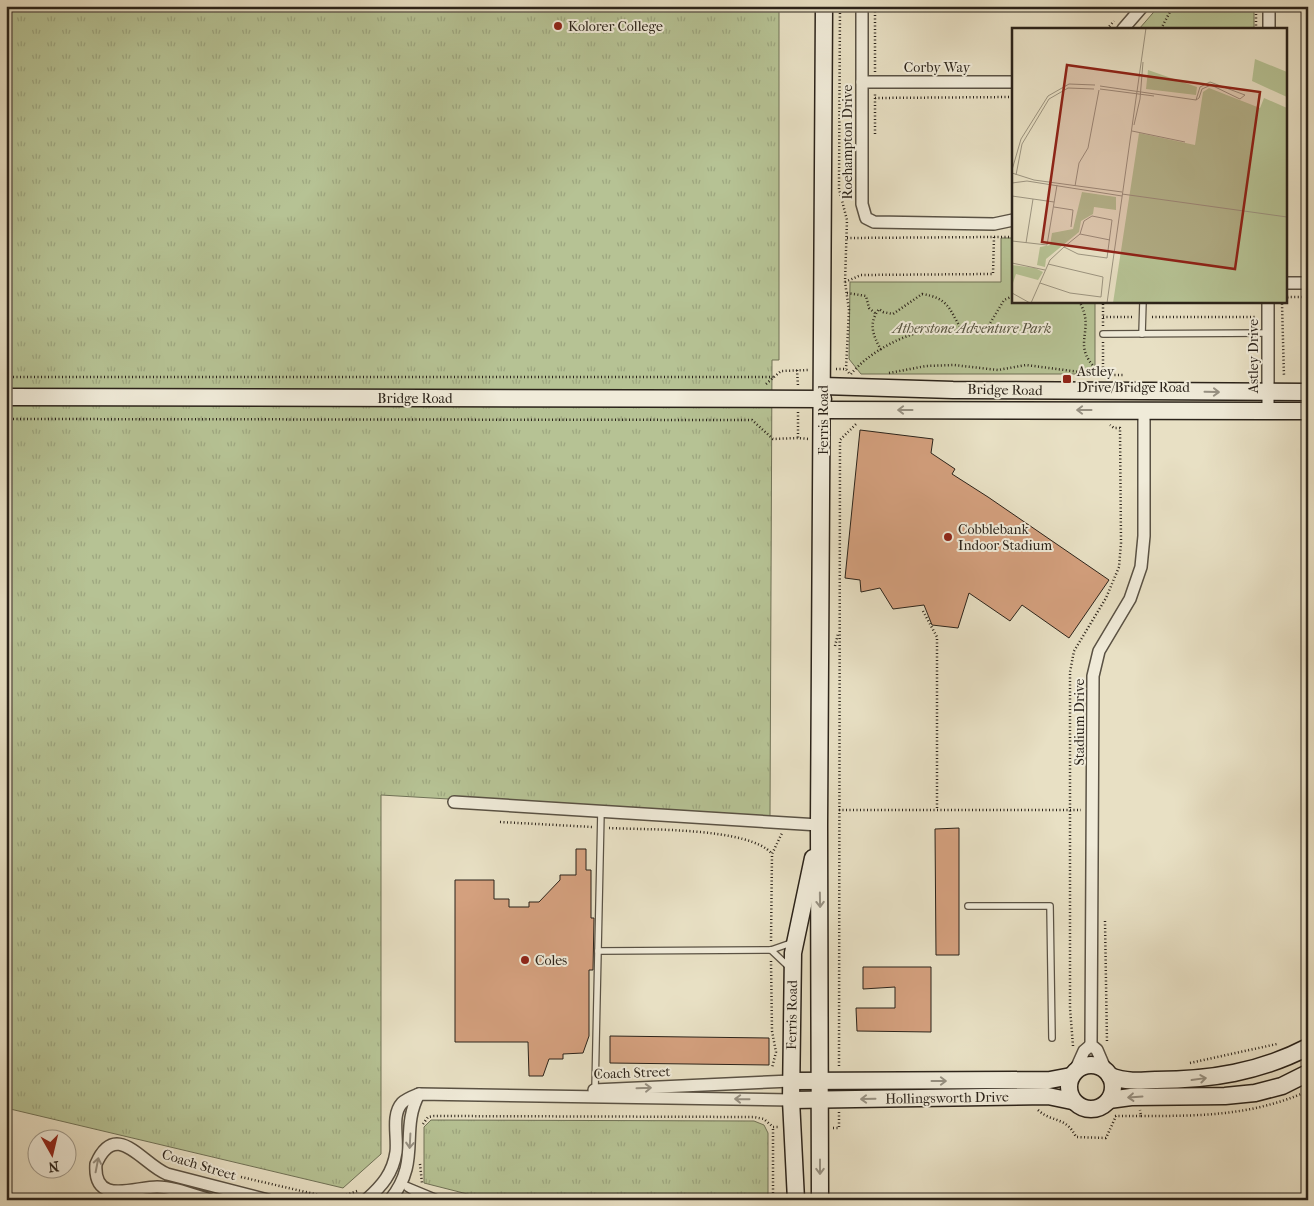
<svg xmlns="http://www.w3.org/2000/svg" width="1314" height="1206" font-family="'IM FELL French Canon',serif">
	<defs>
		<pattern id="grass-tufts" width="24" height="20" patternUnits="userSpaceOnUse" patternTransform="scale(1.25)"><rect width="24" height="20" fill="#b6c294"/><path d="M3 7l-1-3M5 7V3M7 7l1-3M15 17l-1-3M17 17v-4M19 17l1-3" fill="none" stroke="#9da67f"/></pattern>
	</defs>
	<rect width="100%" height="100%" fill="#e8e0c4"/>
	<filter id="stains"><feTurbulence type="fractalNoise" baseFrequency=".004" numOctaves="4"/><feColorMatrix values="0 0 0 0 .2 0 0 0 0 .09 0 0 0 0 .02 0 0 0 .5 -.17"/></filter>
	<radialGradient id="worn" r=".72"><stop offset=".6" stop-color="#630" stop-opacity="0"/><stop offset="1" stop-color="#630" stop-opacity=".3"/></radialGradient>
	<g fill="url(#grass-tufts)" stroke="#707257">
		<polygon points="6,6 779,6 779,360 772,360 770,818 381,795 381,1154 343,1188 6,1108"/>
		<polygon points="431,1120 754,1121 764,1125 768,1133 768,1200 491,1200 424,1183 424,1127"/>
	</g>
	<g fill="#b6c294" stroke="#707257">
		<polygon points="1159,6 1254,6 1254,29 1139,29"/>
		<polygon points="1001,238 1013,238 1013,301 1095,301 1095,374 861,374 849,359 850,282 1001,282"/>
	</g>
	<g fill="#d4a07e" stroke="#2b231a">
		<polygon points="860,430 933,439 931,453 955,469 952,474 988,497 1109,580 1069,638 1022,605 1010,621 969,593 958,628 932,625 924,605 893,609 880,588 861,592 860,580 845,578"/>
		<polygon points="959,828 959,955 936,955 935,829"/>
		<polygon points="576,849 586,849 586,870 591,870 591,918 594,918 593,970 589,970 589,1036 583,1053 563,1054 563,1059 549,1059 543,1076 529,1076 528,1042 455,1042 455,880 494,880 494,899 509,899 509,907 529,907 529,902 539,902 560,880 560,875 576,875"/>
		<polygon points="863,967 931,967 931,1032 857,1031 856,1008 895,1008 895,987 863,989"/>
		<polygon points="610,1036 769,1038 769,1065 610,1063"/>
	</g>
	<g fill="none" stroke-linecap="round" stroke-linejoin="round">
		<defs>
			<g id="lane">
				<polyline points="1103,334 1268,333"/>
				<polyline points="1142,334 1143,301"/>
				<polyline points="968,906 1050,906 1052,1038"/>
				<polyline points="771,950 789,967"/>
				<polyline points="598,951 771,950 794,942"/>
				<polyline points="595,1090 601,811"/>
				<polyline points="401,1183 442,1200"/>
				<polyline points="407,1188 426,1200"/>
			</g>
			<g id="street">
				<polyline points="862,6 862,204 866,218 874,222 994,224 1013,220"/>
				<polyline points="1123,29 1143,6"/>
				<polyline points="1269,29 1269,6"/>
				<polyline points="862,82 1013,82"/>
				<polyline points="1285,283 1308,283"/>
				<polyline points="1268,301 1268,410"/>
				<polyline points="454,802 819,825"/>
				<polyline points="1075,1071 1084,1051 1091,1045"/>
				<polyline points="1106,1071 1097,1050 1091,1045 1093,676 1099,651 1130,599 1141,567 1144,536 1144,410"/>
				<polyline points="594,1090 791,1081"/>
				<path d="M210,1200c-17,-5 -36,-13 -53,-13 -23,0 -64,19 -61,-23 20,-46 47,1 71,10l101,26"/>
				<path d="M366,1200c16,-14 27,-27 30,-48 2,-15 -5,-37 6,-49 4,-4 12,-7 17,-9l372,6"/>
				<path d="M390,1200c32,-39 9,-69 29,-106"/>
			</g>
			<g id="secondary">
				<polyline points="823,386 953,390 1308,392"/>
				<polyline points="6,397 823,399"/>
				<polyline points="823,410 1308,411"/>
				<circle cx="1091" cy="1087" r="22"/>
				<path d="M1110,1076c15,6 30,5 46,4 54,0 104,-8 152,-33"/>
				<polyline points="791,1081 1050,1080 1071,1076"/>
				<polyline points="791,1100 1048,1096 1072,1101"/>
				<polyline points="1109,1100 1131,1097 1225,1096 1255,1093 1282,1086 1308,1073"/>
				<polyline points="796,1200 791,1100 793,953 813,858"/>
				<polyline points="820,1200 819,825 824,6"/>
			</g>
		</defs>
		<use href="#lane" stroke="#5a5244" stroke-width="8"/>
		<use href="#street" stroke="#5a5244" stroke-width="14"/>
		<use href="#secondary" stroke="#2b231a" stroke-width="19"/>
		<g stroke="#2b231a" stroke-width="2.5" stroke-dasharray="1 2.5" stroke-linecap="butt">
			<polyline points="840,6 839,189 847,220 845,282 849,310 846,369"/>
			<polyline points="1107,29 1114,21"/>
			<polyline points="1161,29 1173,6"/>
			<polyline points="1256,29 1256,8"/>
			<polyline points="875,72 875,6"/>
			<polyline points="875,98 1013,97"/>
			<polyline points="875,134 875,92"/>
			<polyline points="994,237 1013,237"/>
			<polyline points="845,282 861,275 993,274 994,237 847,238"/>
			<polyline points="847,293 866,296 869,308 876,314"/>
			<polyline points="1285,300 1288,297 1308,297"/>
			<path d="M1079,301c19,32 -13,44 24,74"/>
			<polyline points="1284,301 1282,303 1284,377"/>
			<polyline points="1103,317 1134,317"/>
			<polyline points="1152,317 1255,317"/>
			<polyline points="1103,326 1103,301"/>
			<polyline points="1103,342 1103,375"/>
			<path d="M881,350c-8,-15 -13,-26 -2,-41l4,3 10,2 29,-20c26,4 27,14 39,35"/>
			<polyline points="836,369 846,369 849,373"/>
			<polyline points="797,370 798,386"/>
			<polyline points="889,373 926,366 954,365 998,370 1026,365 1103,375 1124,375"/>
			<path d="M851,374c17,-21 53,-41 81,-44 19,-2 39,2 57,-5l15,-25 9,-4"/>
			<polyline points="6,377 775,377"/>
			<polyline points="1250,377 1256,368"/>
			<polyline points="766,384 781,371 808,370"/>
			<polyline points="798,412 798,438 809,439"/>
			<polyline points="6,419 752,420 773,439 798,438"/>
			<polyline points="923,611 937,637 937,810"/>
			<polyline points="835,646 838,634"/>
			<polyline points="839,810 1081,810"/>
			<polyline points="500,822 593,827"/>
			<path d="M609,828c36,2 141,-1 163,26"/>
			<polyline points="1105,921 1107,1043"/>
			<polyline points="771,941 772,854 782,833"/>
			<polyline points="771,961 772,1031 776,1052 772,1068"/>
			<polyline points="1073,1046 1070,1008 1070,672 1074,651 1106,598 1119,567 1121,543 1120,428 1114,428 1110,425"/>
			<polyline points="1190,1063 1277,1044"/>
			<polyline points="839,1066 840,440 856,424"/>
			<path d="M1038,1110c14,13 28,6 38,27l30,1 10,-22"/>
			<polyline points="1115,1116 1141,1116 1140,1110"/>
			<path d="M1141,1116c59,0 111,0 167,-25"/>
			<polyline points="423,1124 428,1117 434,1116 754,1117 764,1119 773,1127 778,1127"/>
			<polyline points="833,1128 839,1128 839,1112"/>
			<polyline points="420,1164 422,1183"/>
			<polyline points="241,1177 336,1199 357,1191"/>
			<polyline points="450,1196 466,1200"/>
			<polyline points="85,1200 88,1197 101,1200"/>
			<polyline points="773,1200 773,1127"/>
		</g>
		<use href="#lane" stroke="#f0ebd9" stroke-width="5.5"/>
		<use href="#street" stroke="#f0ebd9" stroke-width="11"/>
		<use href="#secondary" stroke="#f0ebd9" stroke-width="16"/>
	</g>
	<defs><path id="oneway-shaft" d="M-6 0H5M1.5-3L5.5 0L1.5 3" fill="none" stroke-width="1.6" stroke-linecap="round" stroke-linejoin="round" transform="scale(1.25)"/></defs>
	<g stroke="#979183">
		<use href="#oneway-shaft" transform="translate(1212 392) rotate(1)"/>
		<use href="#oneway-shaft" transform="translate(905 410) rotate(180)"/>
		<use href="#oneway-shaft" transform="translate(1084 410) rotate(-180)"/>
		<use href="#oneway-shaft" transform="translate(820 900) rotate(89)"/>
		<use href="#oneway-shaft" transform="translate(1199 1079) rotate(-8)"/>
		<use href="#oneway-shaft" transform="translate(939 1081)"/>
		<use href="#oneway-shaft" transform="translate(644 1088) rotate(-2)"/>
		<use href="#oneway-shaft" transform="translate(1135 1097) rotate(176)"/>
		<use href="#oneway-shaft" transform="translate(742 1099) rotate(-179)"/>
		<use href="#oneway-shaft" transform="translate(868 1099) rotate(179)"/>
		<use href="#oneway-shaft" transform="translate(410 1141) rotate(93)"/>
		<use href="#oneway-shaft" transform="translate(97 1165) rotate(-79)"/>
		<use href="#oneway-shaft" transform="translate(820 1167) rotate(90)"/>
	</g>
	<g fill="#8f2418" stroke="#f0ebd9" stroke-width="2">
		<circle cx="558" cy="26" r="5"/>
		<rect x="1062" y="374" width="10" height="10" rx="2.5"/>
		<circle cx="948" cy="537" r="5"/>
		<circle cx="525" cy="960" r="5"/>
	</g>
	<g text-anchor="middle" dominant-baseline="central" stroke-width="4" stroke-linejoin="round" paint-order="stroke">
		<g font-size="14" fill="#2b231a" stroke="#f0ebd9" text-anchor="start">
			<text x="568" y="26">Kolorer College</text>
			<text x="1077" y="371">Astley<tspan x="1077" dy="16">Drive/Bridge Road</tspan></text>
			<text x="958" y="529">Cobblebank<tspan x="958" dy="16">Indoor Stadium</tspan></text>
			<text x="535" y="960">Coles</text>
		</g>
		<g font-size="14" fill="#2b231a" stroke="#f0ebd9">
			<text x="937" y="67">Corby Way</text>
			<text transform="translate(847 142) rotate(-90)">Roehampton Drive</text>
			<text transform="translate(1253 356) rotate(-90)">Astley Drive</text>
			<text transform="translate(1005 390) rotate(1)">Bridge Road</text>
			<text x="415" y="398">Bridge Road</text>
			<text transform="translate(823 420) rotate(-90)">Ferris Road</text>
			<text transform="translate(1079 722) rotate(-90)">Stadium Drive</text>
			<text transform="translate(792 1015) rotate(-89)">Ferris Road</text>
			<text transform="translate(632 1073) rotate(-2)">Coach Street</text>
			<text transform="translate(947 1098) rotate(-1)">Hollingsworth Drive</text>
			<text transform="translate(199 1165) rotate(17)">Coach Street</text>
		</g>
		<g font-size="14" font-style="italic" fill="#55533f" stroke="#f0ebd9">
			<text x="972" y="328">Atherstone Adventure Park</text>
		</g>
	</g>
	<g transform="translate(1012 28)">
		<rect width="275" height="275" fill="#e8e0c4"/>
		<path d="M243,31l32,13v25l-35,-16zM136,42l49,17 -1,8 -50,-6zM197,60l51,20 4,-10 23,10v195h-174l26,-170 56,12 8,-53z" fill="#b6c294"/>
		<path d="M70,164l34,5v13l-22,-3 -1,7 -12,7 -2,11 -33,27 -1,8 -8,-2 3,-18 10,-2 2,-12 21,-4zM0,237l23,3 8,4 -5,8 -22,-6 -4,12z" fill="#b6c294"/>
		<path fill="none" stroke="#9c9480" stroke-width="1" d="M88,58l96,14 3,-2 3,-9 9,-4 29,14 5,-4 -35,-13 -10,5 -4,13M88,61l54,7M122,97l6,-26 3,-37M120,103l53,11M0,142l9,-31 27,-43 21,-12 26,1M0,145l22,7 88,12M4,147l6,-31 27,-45 19,-11 26,1M0,155l15,-2 95,15M63,158l4,-23 9,-15 11,-58M110,166l165,23M0,168l42,6M42,179l19,3 -2,17M68,206l30,6M0,213l35,4 10,-60M14,215l7,-44M0,235l33,7M28,255l30,10 31,4 2,-20 -55,-13M0,265l18,10M19,275l19,-43 14,-13 16,-13 4,-13 8,-5 20,4 -5,38 -29,-4 -14,-7M95,275l39,-275"/>
		<path fill="#8f2418" fill-opacity="0.15" stroke="#8f2418" stroke-width="2.5" d="M55,37l193,27 -25,177 -193,-27z"/>
		<rect width="275" height="275" fill="none" stroke="#2b231a" stroke-width="2.5"/>
	</g>
	<rect width="1314" height="1206" fill="none" stroke="#e8e0c4" stroke-width="25"/>
	<rect x="8" y="8" width="1299" height="1191" fill="none" stroke="#2b231a" stroke-width="2.5"/>
	<rect x="12" y="12" width="1289" height="1181" fill="none" stroke="#2b231a"/>
	<g transform="translate(52 1154) rotate(172)"><circle r="24" fill="#f0ebd9" stroke="#a19b8d"/>
	<path d="M0-4L9 19L0 12L-9 19Z" fill="#8f2418"/>
	<text y="-8" font-size="14" font-weight="bold" text-anchor="middle" fill="#2b231a">N</text>
	</g>
	<rect width="100%" height="100%" filter="url(#stains)"/>
	<rect width="100%" height="100%" fill="url(#worn)"/>
</svg>
